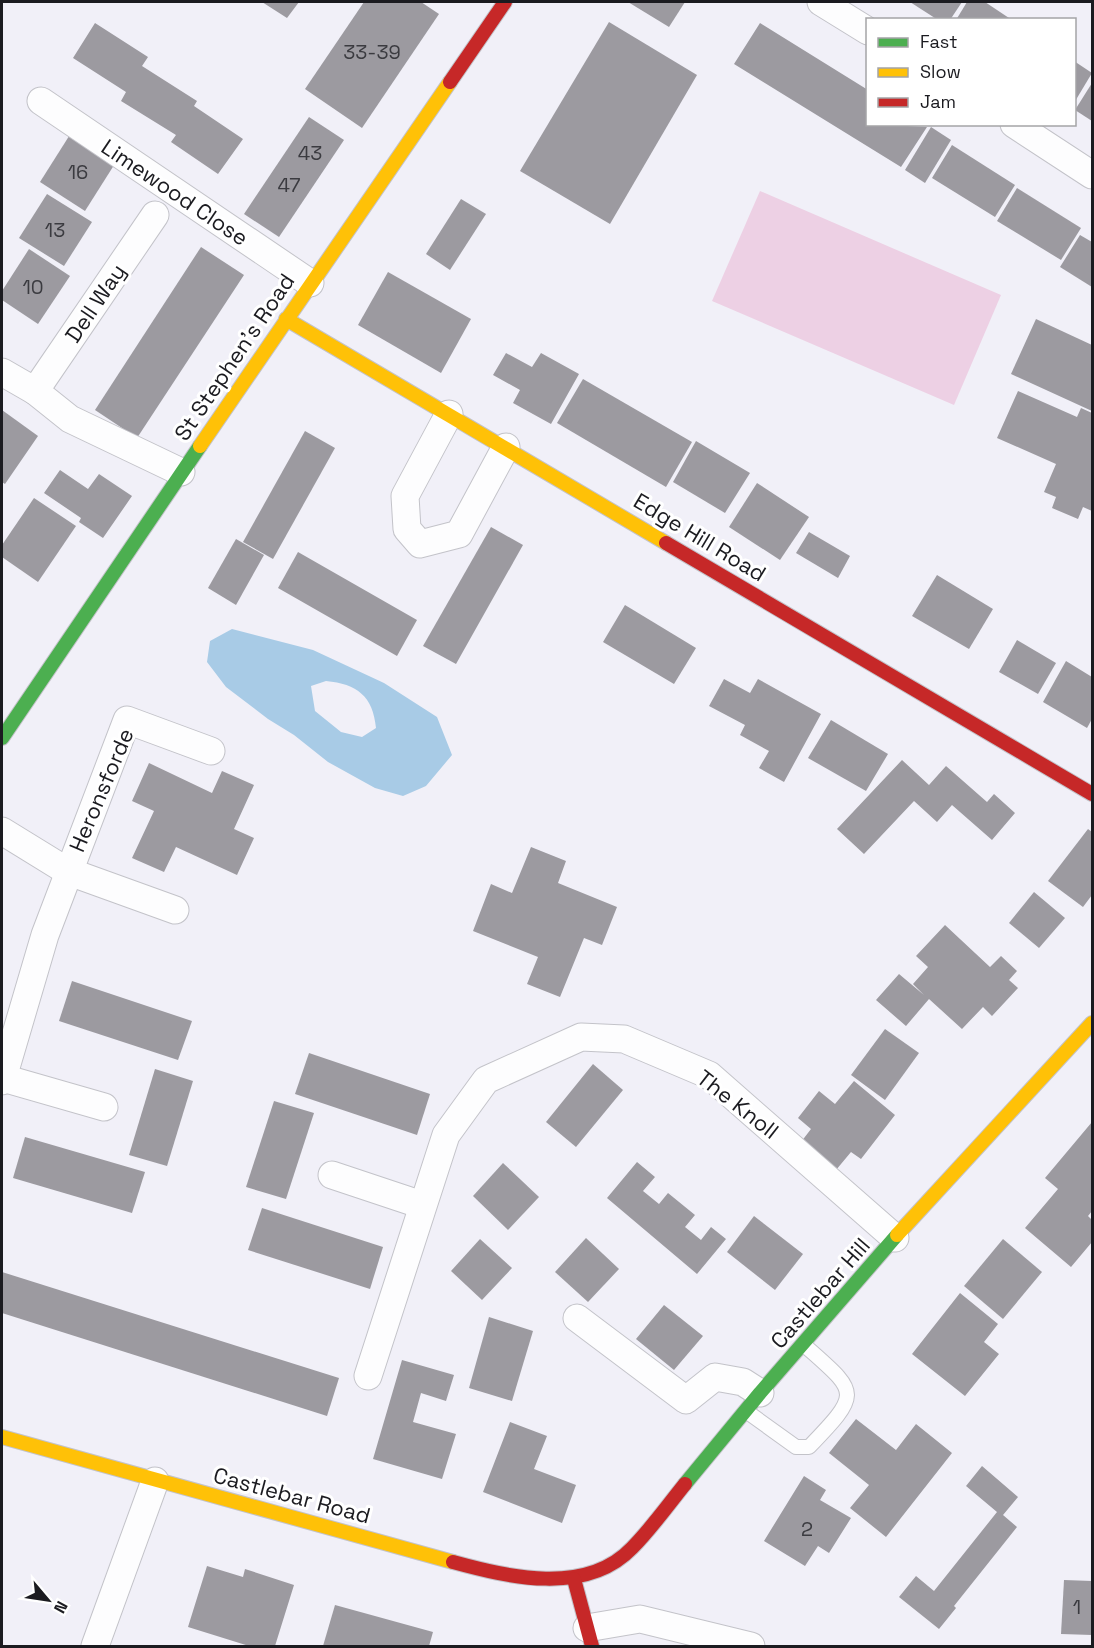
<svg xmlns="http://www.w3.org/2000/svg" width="1094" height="1648" font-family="'Space Grotesk',sans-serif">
	<rect width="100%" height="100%" fill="#f1f0f8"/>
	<polygon fill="#edd0e4" points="760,191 1001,295 954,405 712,301"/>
	<path fill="#a8cbe6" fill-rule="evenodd" d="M232,629l81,21 71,33 53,34 15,38 -26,31 -23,10 -28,-8 -47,-26 -34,-27 -26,-16 -42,-32 -19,-25 3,-21zM326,681c31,3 47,15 50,47l-14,9 -21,-5 -26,-21 -4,-25z"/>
	<g fill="#9c9aa0">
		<polygon points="262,2 299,2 287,18"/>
		<polygon points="364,2 421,2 439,14 362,128 305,89"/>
		<polygon points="628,2 685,2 669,27"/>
		<polygon points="910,2 962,2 950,20 938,20"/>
		<polygon points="967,2 985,2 1012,20 956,20"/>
		<polygon points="609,22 697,75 610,224 520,171"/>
		<polygon points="95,23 148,57 142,66 197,101 194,106 243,139 218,174 171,142 176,135 121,101 126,92 73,58"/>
		<polygon points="760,23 868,90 868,124 927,127 901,167 734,64"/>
		<polygon points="1074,61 1092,73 1074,103"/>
		<polygon points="1092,83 1092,121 1075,110"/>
		<polygon points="309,117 344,140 279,237 244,214"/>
		<polygon points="931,127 951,140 925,183 905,170"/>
		<polygon points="71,133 116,162 85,211 40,182"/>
		<polygon points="952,145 1015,185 995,217 932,178"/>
		<polygon points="1017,188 1081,228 1061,260 997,221"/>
		<polygon points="47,194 92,222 64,266 19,238"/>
		<polygon points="461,199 486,214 450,270 426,254"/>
		<polygon points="1080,235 1092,242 1092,287 1060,267"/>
		<polygon points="201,247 244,275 137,438 95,410"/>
		<polygon points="29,249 70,276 38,324 2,300 2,291"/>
		<polygon points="388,272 471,319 441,373 358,325"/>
		<polygon points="1036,319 1092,345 1092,411 1011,374"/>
		<polygon points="506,353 532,367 541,353 579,374 551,424 513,403 520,390 493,375"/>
		<polygon points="583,379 692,442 666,487 557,423"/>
		<polygon points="1018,391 1077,417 1081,408 1092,413 1092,511 1083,507 1078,519 1052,508 1056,497 1044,492 1056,464 997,438"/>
		<polygon points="2,410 38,436 5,484 2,482"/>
		<polygon points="305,431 335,448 273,559 243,542"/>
		<polygon points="696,441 750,473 725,513 673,482"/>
		<polygon points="60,470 88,489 99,474 132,496 103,538 79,522 81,518 44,493"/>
		<polygon points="757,483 809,517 780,560 729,527"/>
		<polygon points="34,498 76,526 38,582 2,557 2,545"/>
		<polygon points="491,527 523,545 456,664 423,646"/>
		<polygon points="809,532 850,556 838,578 796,553"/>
		<polygon points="236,539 264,555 236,605 208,588"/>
		<polygon points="298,552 417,620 397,656 278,588"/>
		<polygon points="937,575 993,609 969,649 912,616"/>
		<polygon points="625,605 696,648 674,684 603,642"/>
		<polygon points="1017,640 1056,663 1038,694 999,672"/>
		<polygon points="1066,661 1092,677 1092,719 1087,728 1043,702"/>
		<polygon points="724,679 750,693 758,679 821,714 784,782 759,768 769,751 740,735 745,725 709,706"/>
		<polygon points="831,720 888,754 866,791 808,758"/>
		<polygon points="902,760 929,785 946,766 987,802 994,794 1015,813 992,840 952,805 937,822 914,801 864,854 837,829"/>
		<polygon points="149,763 212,793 222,771 254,785 234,829 254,838 237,875 176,847 164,872 132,858 154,811 132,801"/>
		<polygon points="1088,829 1092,832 1092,895 1083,907 1048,881"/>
		<polygon points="531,847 566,861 558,883 617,907 602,945 584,938 560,997 527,984 538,957 473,931 491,884 512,893"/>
		<polygon points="1034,892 1065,918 1039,948 1009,923"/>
		<polygon points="945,925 990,967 1001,956 1017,971 1009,980 1018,988 992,1016 983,1007 962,1029 929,999 906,1026 876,1000 899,974 924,995 913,984 928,967 916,956"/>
		<polygon points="72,981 192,1021 178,1060 59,1021"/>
		<polygon points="885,1029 919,1053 885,1100 851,1075"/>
		<polygon points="309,1053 430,1094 417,1135 295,1094"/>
		<polygon points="593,1064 623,1090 576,1147 546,1122"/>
		<polygon points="155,1069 193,1081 167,1166 129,1155"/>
		<polygon points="854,1081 895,1115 861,1159 851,1152 836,1170 801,1142 811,1129 798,1118 819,1091 835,1104"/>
		<polygon points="274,1101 314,1113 286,1199 246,1187"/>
		<polygon points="1092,1122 1092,1211 1088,1216 1092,1220 1092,1242 1071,1267 1025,1228 1058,1189 1045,1178"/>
		<polygon points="25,1137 145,1172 132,1213 13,1178"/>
		<polygon points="637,1162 655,1177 643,1191 659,1204 668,1193 695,1215 685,1227 701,1240 711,1227 726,1239 697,1274 607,1198"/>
		<polygon points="503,1163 539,1197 508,1230 473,1196"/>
		<polygon points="262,1208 383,1247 370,1289 248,1250"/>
		<polygon points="754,1216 803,1254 775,1290 727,1252"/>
		<polygon points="586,1238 619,1269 588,1302 555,1272"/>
		<polygon points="480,1239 512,1268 482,1300 451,1271"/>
		<polygon points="1003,1239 1042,1272 1003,1319 964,1286"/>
		<polygon points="2,1272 339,1378 327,1416 2,1313"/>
		<polygon points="960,1293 998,1324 984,1342 999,1354 965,1396 912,1354"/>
		<polygon points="664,1305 703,1336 674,1370 636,1339"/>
		<polygon points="489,1317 533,1331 512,1401 469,1388"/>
		<polygon points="402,1360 454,1375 446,1401 421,1393 413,1422 456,1434 442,1479 373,1459"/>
		<polygon points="856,1419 896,1450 916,1424 952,1453 886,1537 850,1508 869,1485 829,1453"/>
		<polygon points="510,1422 547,1436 534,1469 576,1485 562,1523 483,1492"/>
		<polygon points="982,1466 1018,1497 1003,1515 1017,1527 954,1606 956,1608 939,1629 899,1597 916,1576 934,1591 997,1512 966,1486"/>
		<polygon points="804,1476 826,1490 820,1500 851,1518 829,1553 818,1546 805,1566 764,1541"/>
		<polygon points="207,1566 243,1577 245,1569 294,1585 275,1646 249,1646 188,1627"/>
		<polygon points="1064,1580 1092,1581 1092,1635 1061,1634"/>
		<polygon points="335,1605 433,1632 429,1646 323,1646"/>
	</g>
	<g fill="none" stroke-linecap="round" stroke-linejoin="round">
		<defs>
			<path id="lane" d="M746,1411l50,36h13c54,-56 49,-54 -6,-103"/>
			<g id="street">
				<polyline points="821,2 868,31"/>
				<polyline points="41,101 310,283"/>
				<polyline points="1014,124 1092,175"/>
				<polyline points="2,372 35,391 70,419 181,472"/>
				<polyline points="35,391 155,215"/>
				<polyline points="449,414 405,496 407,529 420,544 459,534 506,447"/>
				<polyline points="2,831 67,871 175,910"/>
				<polyline points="3,1078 104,1107"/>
				<polyline points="2,1081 45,935 127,720 211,751"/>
				<polyline points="332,1175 422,1205"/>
				<polyline points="577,1318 686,1400 715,1377 743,1382 760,1393"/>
				<polyline points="368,1376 446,1135 486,1080 581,1037 624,1039 709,1075 895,1238"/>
				<polyline points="587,1628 640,1619 751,1646"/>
				<polyline points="95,1646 155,1481"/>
			</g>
			<g id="fast">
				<polyline points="2,738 200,446"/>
				<polyline points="685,1484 760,1393 897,1235"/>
			</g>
			<g id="slow">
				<polyline points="286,319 666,543"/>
				<polyline points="200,446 450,82"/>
				<polyline points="897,1235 1092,1023"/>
				<polyline points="2,1437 453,1562"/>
			</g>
			<g id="jam">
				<polyline points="450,82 505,2"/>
				<polyline points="666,543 1092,794"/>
				<path d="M453,1562c55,15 133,34 179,-14 19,-19 36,-43 53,-64"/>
				<polyline points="574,1579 592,1646"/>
			</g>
		</defs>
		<use href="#lane" stroke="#c3c3c9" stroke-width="16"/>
		<use href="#street" stroke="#c3c3c9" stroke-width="29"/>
		<use href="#fast" stroke="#c3c3c9" stroke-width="16"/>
		<use href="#slow" stroke="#c3c3c9" stroke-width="16"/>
		<use href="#jam" stroke="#c3c3c9" stroke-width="16"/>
		<use href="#lane" stroke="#fdfdfe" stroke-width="14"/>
		<use href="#street" stroke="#fdfdfe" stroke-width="27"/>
		<use href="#fast" stroke="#4caf50" stroke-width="14"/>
		<use href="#slow" stroke="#ffc107" stroke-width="14"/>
		<use href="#jam" stroke="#c62828" stroke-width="14"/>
	</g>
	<g text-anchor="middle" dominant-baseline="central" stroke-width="6" stroke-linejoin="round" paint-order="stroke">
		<g font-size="20" fill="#3b3b40">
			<text x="372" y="52">33-39</text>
			<text x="310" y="153">43</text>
			<text x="78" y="172">16</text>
			<text x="289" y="185">47</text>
			<text x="55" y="230">13</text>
			<text x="33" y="287">10</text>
			<text x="807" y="1529">2</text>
			<text x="1077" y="1607">1</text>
		</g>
		<g font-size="22" fill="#1b1b20" stroke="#fff">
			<text transform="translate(175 192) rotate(34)">Limewood Close</text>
			<text transform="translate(95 303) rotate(-56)">Dell Way</text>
			<text transform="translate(234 357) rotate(-56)">St Stephen's Road</text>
			<text transform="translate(700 537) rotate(31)">Edge Hill Road</text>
			<text transform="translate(101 790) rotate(-67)">Heronsforde</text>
			<text transform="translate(738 1104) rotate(38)">The Knoll</text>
			<text transform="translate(820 1293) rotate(-49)">Castlebar Hill</text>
			<text transform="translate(292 1495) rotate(15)">Castlebar Road</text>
		</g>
	</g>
	<rect width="1094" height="1648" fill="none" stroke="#1b1b20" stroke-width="6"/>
	<rect x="866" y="18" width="210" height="108" fill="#ffffff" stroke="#a4a4a6" stroke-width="1.5"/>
	<rect x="878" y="38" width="30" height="9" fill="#4caf50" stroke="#a4a4a6" stroke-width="1.5"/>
	<text x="920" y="48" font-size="18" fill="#1b1b20">Fast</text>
	<rect x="878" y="68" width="30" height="9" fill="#ffc107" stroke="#a4a4a6" stroke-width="1.5"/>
	<text x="920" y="78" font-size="18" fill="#1b1b20">Slow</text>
	<rect x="878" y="98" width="30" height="9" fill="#c62828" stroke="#a4a4a6" stroke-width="1.5"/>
	<text x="920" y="108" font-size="18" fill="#1b1b20">Jam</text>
	<g transform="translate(48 1600) rotate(119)" stroke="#ffffff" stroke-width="4.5" paint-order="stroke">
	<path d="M0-4.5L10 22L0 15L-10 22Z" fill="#1b1b20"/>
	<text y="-9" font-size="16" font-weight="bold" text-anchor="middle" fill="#1b1b20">N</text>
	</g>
</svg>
